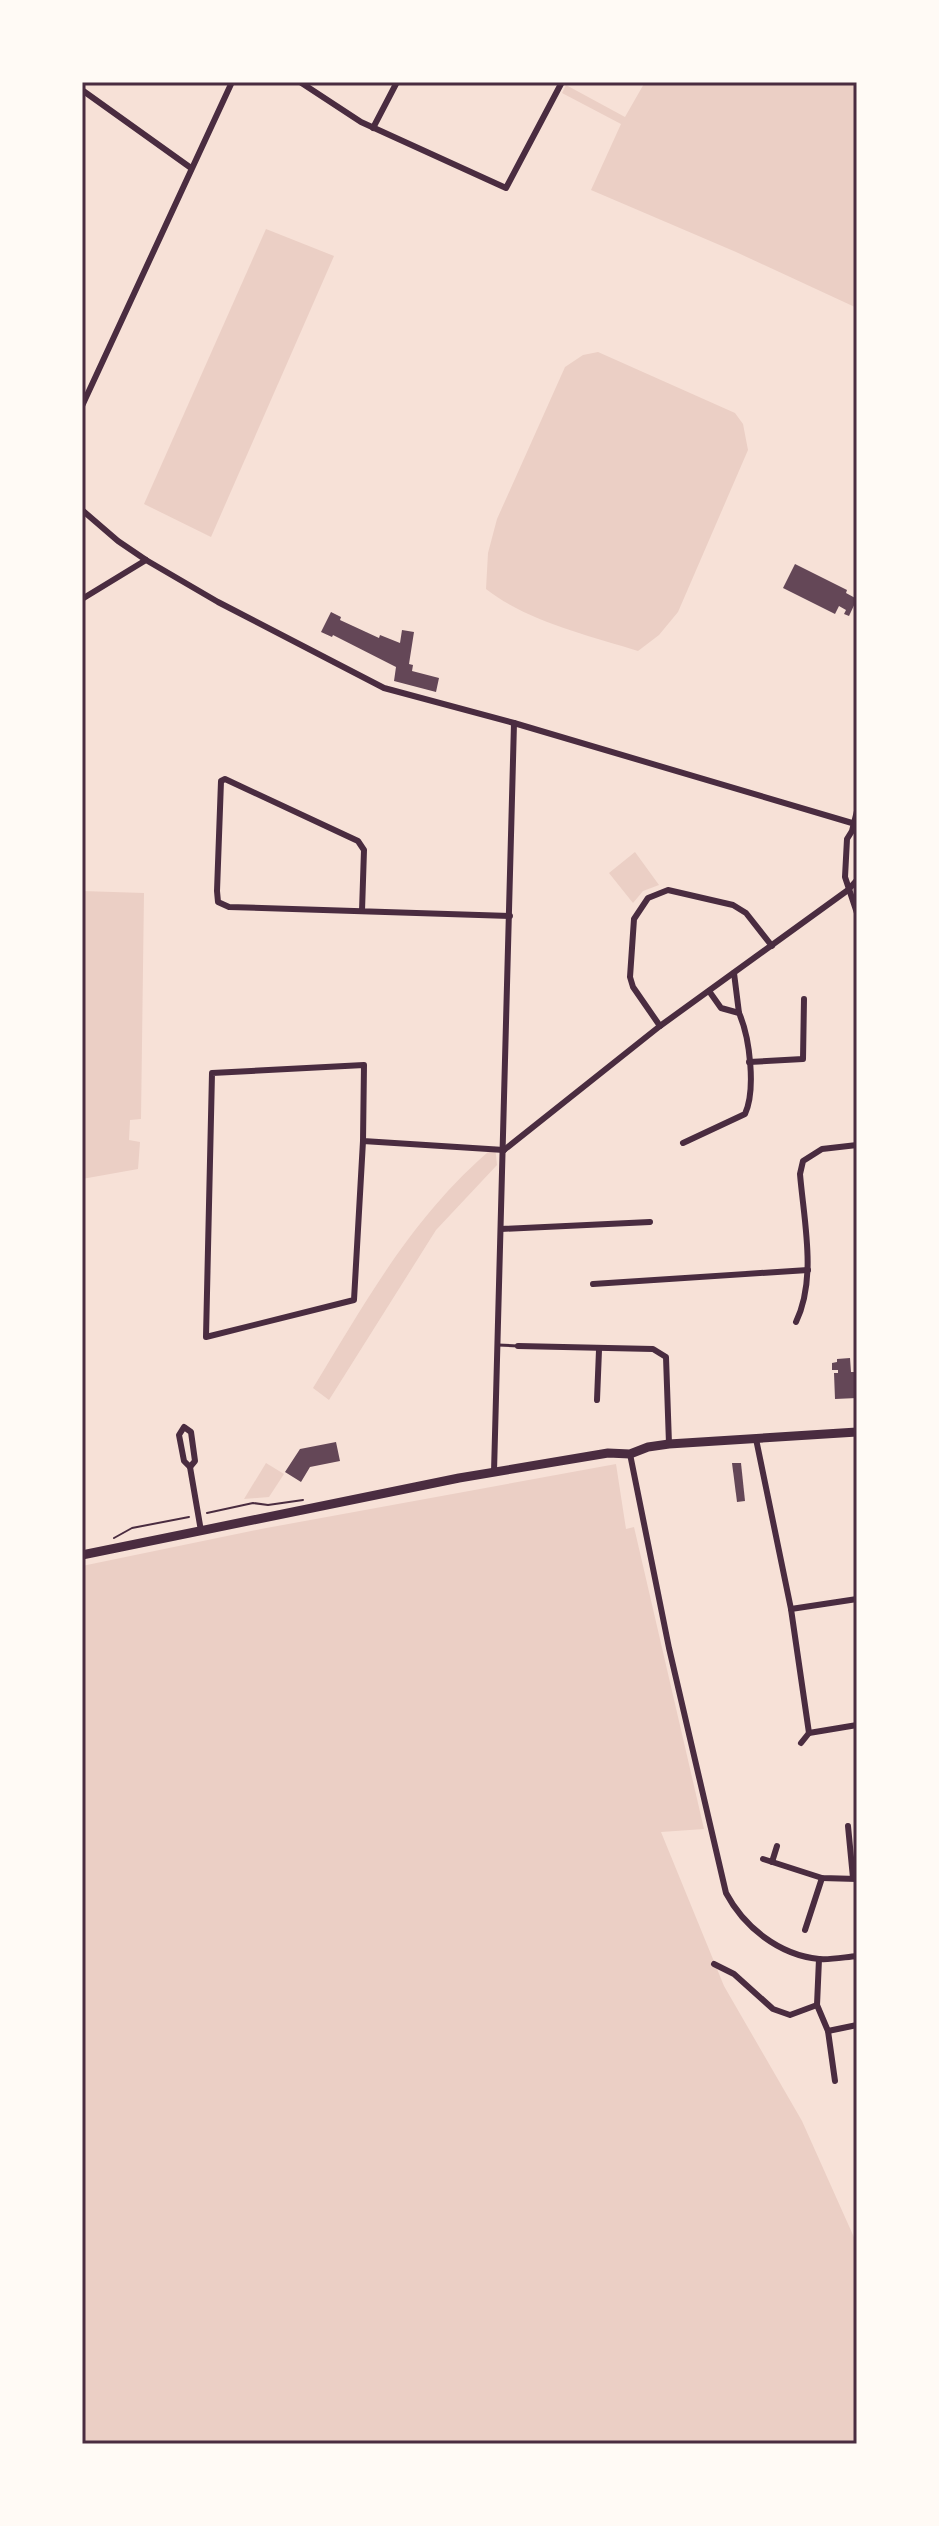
<svg xmlns="http://www.w3.org/2000/svg" width="939" height="2526" font-family="Spectral,serif">
	<rect width="100%" height="100%" fill="#f7e1d7"/>
	<g fill="#ebcfc5">
		<polygon points="645,82 857,82 857,308 736,252 591,190 621,124 562,93 566,85 625,117"/>
		<polygon points="266,229 334,256 211,537 144,504"/>
		<path d="M598,352l137,61 8,11 5,26 -70,162 -19,23 -21,16c-50,-16 -110,-29 -152,-62l2,-36 9,-34 68,-152 18,-12z"/>
		<polygon points="635,852 659,885 643,891 633,903 609,873"/>
		<polygon points="82,891 144,893 141,1119 130,1120 129,1140 140,1142 138,1169 82,1179"/>
		<path d="M495,1146l2,19 -61,65 -107,170 -16,-12c55,-90 100,-173 182,-242z"/>
		<polygon points="266,1463 284,1474 269,1497 244,1499"/>
		<polygon points="616,1464 626,1529 634,1527 704,1829 661,1832 724,1986 802,2121 857,2244 857,2444 82,2444 82,1566 261,1529"/>
	</g>
	<g fill="#644757">
		<polygon points="795,564 847,590 846,593 857,599 849,616 844,614 846,610 839,606 835,614 783,588"/>
		<polygon points="331,612 341,617 340,620 379,638 380,635 400,643 402,630 414,632 409,664 413,665 412,671 439,678 436,692 394,681 396,667 333,635 332,637 321,632"/>
		<polygon points="850,1358 851,1372 857,1372 857,1398 835,1399 834,1373 838,1373 838,1370 832,1370 832,1363 837,1362 837,1359"/>
		<polygon points="336,1442 340,1461 310,1467 301,1482 285,1472 300,1449"/>
		<polygon points="732,1463 741,1463 745,1501 737,1502"/>
	</g>
	<g fill="none" stroke-linecap="round" stroke-linejoin="round">
		<g stroke="#4a2c40" stroke-width="2">
			<polyline points="207,1513 253,1503 268,1505 303,1500"/>
			<polyline points="114,1538 132,1528 189,1517"/>
		</g>
		<polyline stroke="#4a2c40" stroke-width="3" points="498,1345 518,1346"/>
		<g stroke="#4a2c40" stroke-width="6">
			<polyline points="300,82 361,122 506,188 562,82"/>
			<polyline points="82,90 191,168"/>
			<polyline points="373,128 397,82"/>
			<polyline points="82,406 232,82"/>
			<polyline points="82,510 118,541 146,560 218,602 384,688 514,723 852,823"/>
			<polyline points="82,599 146,560"/>
			<polyline points="857,811 852,831 847,839 845,877 857,913"/>
			<path d="M362,911l2,-61 -6,-9 -133,-62 -4,2 -4,110 1,11 11,5c94,3 187,6 281,9"/>
			<polyline points="734,973 739,1013"/>
			<polyline points="660,1026 633,987 630,977 634,919 648,898 668,890 733,905 746,913 772,946"/>
			<polyline points="749,1062 803,1059 804,999"/>
			<polyline points="363,1141 364,1065 212,1073 206,1337 354,1300 363,1141 504,1150"/>
			<path d="M683,1143l62,-29c11,-24 5,-76 -6,-101l-18,-5 -12,-17"/>
			<polyline points="504,1150 660,1026 848,890 857,880"/>
			<polyline points="501,1229 650,1222"/>
			<polyline points="593,1284 808,1270"/>
			<path d="M796,1322c21,-44 8,-100 4,-148l3,-13 19,-12 35,-4"/>
			<polyline points="518,1346 653,1349 666,1357 669,1444"/>
			<polyline points="597,1400 599,1350"/>
			<polygon points="184,1427 191,1432 195,1461 190,1467 184,1461 179,1435"/>
			<polyline points="756,1439 791,1609 809,1733 857,1725"/>
			<path d="M630,1454l39,194 57,245c18,34 53,62 93,66 12,1 26,-2 38,-3"/>
			<polyline points="190,1467 201,1531"/>
			<polyline points="494,1472 514,723"/>
			<polyline points="791,1609 857,1599"/>
			<polyline points="801,1743 809,1733"/>
			<polyline points="848,1826 853,1878"/>
			<polyline points="763,1859 822,1878 857,1879"/>
			<polyline points="772,1862 777,1846"/>
			<polyline points="805,1930 822,1878"/>
			<polyline points="819,1959 817,2005 828,2031 835,2081"/>
			<polyline points="714,1964 734,1974 773,2009 790,2015 817,2005"/>
			<polyline points="828,2031 857,2025"/>
		</g>
		<polyline stroke="#4a2c40" stroke-width="9" points="82,1555 459,1478 608,1453 630,1454 648,1447 669,1444 857,1432"/>
	</g>
	<rect width="939" height="2526" fill="none" stroke="#fffaf5" stroke-width="168"/>
	<rect x="84" y="84" width="771" height="2358" fill="none" stroke="#4a2c40" stroke-width="3"/>
</svg>
